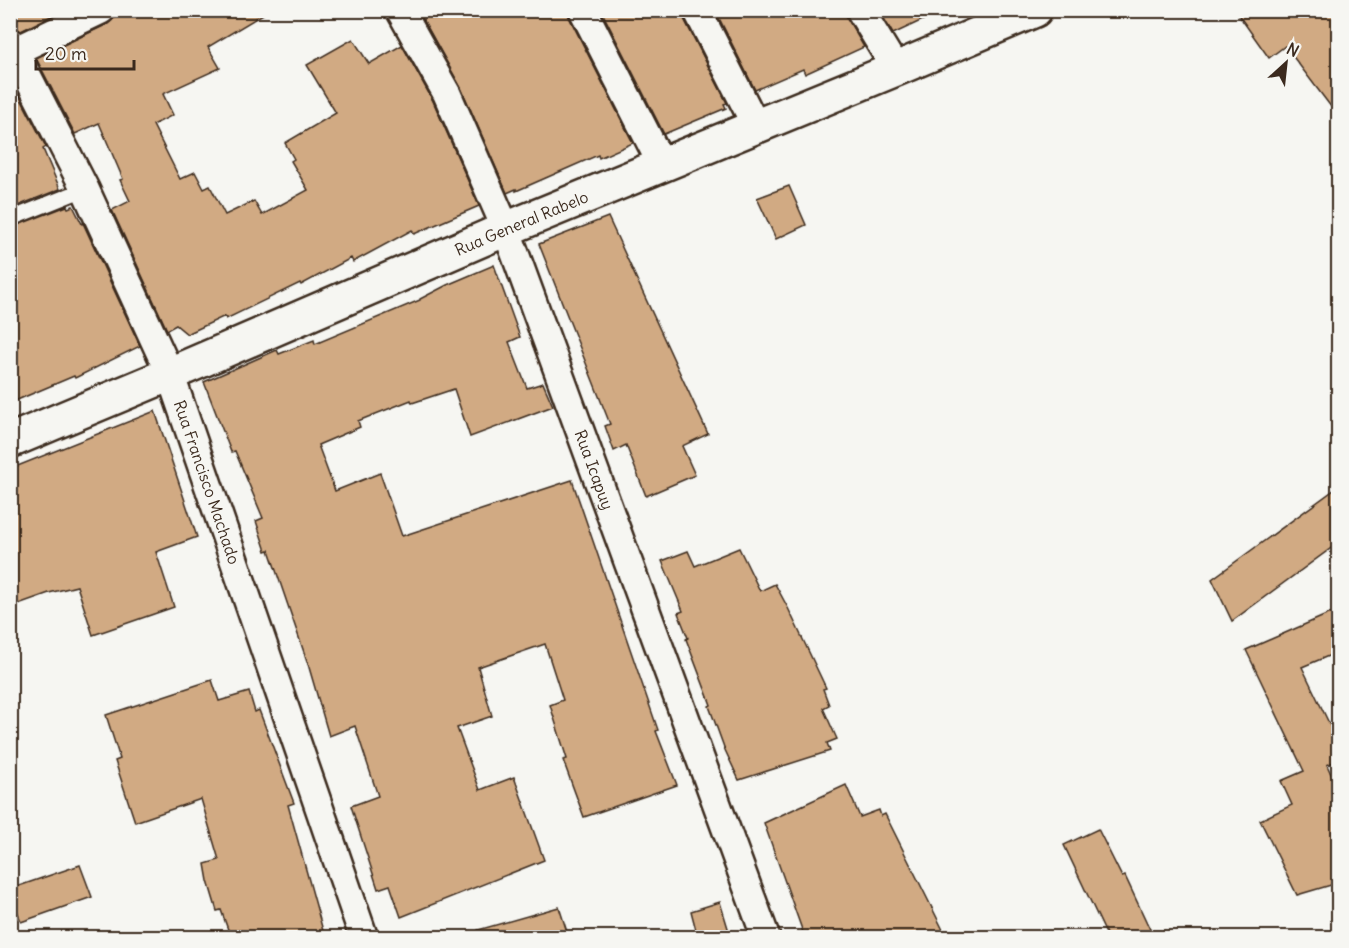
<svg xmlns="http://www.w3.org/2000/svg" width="1349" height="948" font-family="Delius,sans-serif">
	<rect width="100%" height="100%" fill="#f6f6f2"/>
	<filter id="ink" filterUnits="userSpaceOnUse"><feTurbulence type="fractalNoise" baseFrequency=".0167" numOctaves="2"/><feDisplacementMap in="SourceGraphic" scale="12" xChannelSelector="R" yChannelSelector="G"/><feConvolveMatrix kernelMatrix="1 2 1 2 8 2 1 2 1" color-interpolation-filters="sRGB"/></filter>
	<g filter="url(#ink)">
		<g fill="#d1aa83" stroke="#3b2a1e" stroke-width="1.5">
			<polygon points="23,10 63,10 21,31 10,26 10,17"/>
			<polygon points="117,10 270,10 208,47 220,68 163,94 173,115 153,125 180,179 195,172 204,189 210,186 225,215 254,201 262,215 308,190 291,161 294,159 285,143 336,113 307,65 353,39 369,64 402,45 433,101 479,206 414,234 412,230 353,262 351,258 301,285 300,283 226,319 225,316 187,334 176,325 167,330 112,210 130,201 120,180 123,179 99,123 75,134 36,58 108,24 114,18"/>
			<polygon points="418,10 567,10 569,17 633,143 599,158 598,155 516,191 516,189 507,193 461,88"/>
			<polygon points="601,10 681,10 683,17 727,103 724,104 726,108 664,134"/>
			<polygon points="715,10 844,10 847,18 864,47 805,74 803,69 755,90"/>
			<polygon points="879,10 944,10 893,34"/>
			<polygon points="1235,10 1338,10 1338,116 1285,46 1269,58"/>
			<polygon points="10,78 46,147 43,149 60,189 10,209"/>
			<polygon points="789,186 806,225 776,239 757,198"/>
			<polygon points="67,206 68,208 73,206 82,224 83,223 140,346 75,378 74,376 10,403 10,228"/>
			<polygon points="608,217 708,434 682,446 695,475 646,496 626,445 614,451 605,426 610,424 539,244"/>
			<polygon points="494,265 520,337 509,342 527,388 543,383 553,406 470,437 454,389 412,403 411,400 358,421 360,427 318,445 335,491 380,473 402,536 572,480 658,730 656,731 677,785 584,817 563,760 567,759 550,705 563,700 545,644 478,667 492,716 457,728 480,790 514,777 544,860 401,917 390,885 378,889 351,806 378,796 355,726 329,736 308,664 269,550 266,551 256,521 263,518 235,451 231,452 204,382 277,350 279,354 314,340 315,344 420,300 420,299 447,285"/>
			<polygon points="155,411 197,537 156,552 174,607 93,635 77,586 49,593 10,607 10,469"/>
			<polygon points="1338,487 1338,543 1232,621 1212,579"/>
			<polygon points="739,548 760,591 775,584 788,608 826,688 823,689 829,705 823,708 837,739 827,743 830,751 739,780 725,750 709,706 711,705 686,639 688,638 678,613 683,611 662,561 688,551 695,566"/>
			<polygon points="1338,610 1338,652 1302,667 1338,742 1338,760 1327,765 1338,790 1338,883 1297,895 1260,820 1292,805 1281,781 1304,771 1246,650"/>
			<polygon points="212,680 219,701 249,692 255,712 259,710 294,803 288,805 325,938 231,938 221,910 217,911 208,881 205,864 219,860 201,799 135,822 115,761 120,759 106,715"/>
			<polygon points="846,785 860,817 879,810 881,816 885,814 947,938 805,938 764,823"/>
			<polygon points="1098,829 1122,877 1125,876 1154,938 1108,938 1064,845"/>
			<polygon points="80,865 92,897 21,922 10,889"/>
			<polygon points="720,902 731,938 698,938 691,911"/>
			<polygon points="559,907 569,938 479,938 478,930"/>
		</g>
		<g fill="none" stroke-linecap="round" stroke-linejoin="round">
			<defs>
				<polyline id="service" points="10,219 85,189"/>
				<g id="minor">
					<path id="s1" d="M400,10l47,84 59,135 260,709"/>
					<polyline points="583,10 662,165"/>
					<polyline points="697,10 756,126"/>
					<polyline points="860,10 896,69"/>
					<path id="s2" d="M10,42l75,147 85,185 194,564"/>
					<polyline points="15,51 101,10"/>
				</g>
				<g id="tertiary">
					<path id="s3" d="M10,441l160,-67 336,-145 390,-160 139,-59"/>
				</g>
			</defs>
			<use href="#service" stroke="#3b2a1e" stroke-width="18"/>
			<use href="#minor" stroke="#3b2a1e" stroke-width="32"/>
			<use href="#tertiary" stroke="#3b2a1e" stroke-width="38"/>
			<use href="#service" stroke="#f6f6f2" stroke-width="14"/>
			<use href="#minor" stroke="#f6f6f2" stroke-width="27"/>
			<use href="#tertiary" stroke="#f6f6f2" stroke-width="33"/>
		</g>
	</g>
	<g text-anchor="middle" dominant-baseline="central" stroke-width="5" stroke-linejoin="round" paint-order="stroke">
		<g font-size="16" fill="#3b2a1e" stroke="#f6f6f2">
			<text stroke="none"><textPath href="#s3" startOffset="556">Rua General Rabelo</textPath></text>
			<text stroke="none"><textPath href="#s1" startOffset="500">Rua Icapuy</textPath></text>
			<text stroke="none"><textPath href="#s2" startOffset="483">Rua Francisco Machado</textPath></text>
		</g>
	</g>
	<rect width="1349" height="948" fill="none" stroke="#f6f6f2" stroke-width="36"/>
	<rect x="18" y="18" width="1313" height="912" fill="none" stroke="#3b2a1e" stroke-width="2" filter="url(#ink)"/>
	<g transform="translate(1286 63) rotate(27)" stroke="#f6f6f2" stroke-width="4.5" paint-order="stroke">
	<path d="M0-4.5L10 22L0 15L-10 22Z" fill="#3b2a1e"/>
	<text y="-9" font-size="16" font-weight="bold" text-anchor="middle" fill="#3b2a1e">N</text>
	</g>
	<path d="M36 60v9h98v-9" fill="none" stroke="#3b2a1e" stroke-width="3"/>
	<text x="45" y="60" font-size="18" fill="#3b2a1e" stroke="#f6f6f2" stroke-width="4.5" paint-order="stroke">20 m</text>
</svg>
